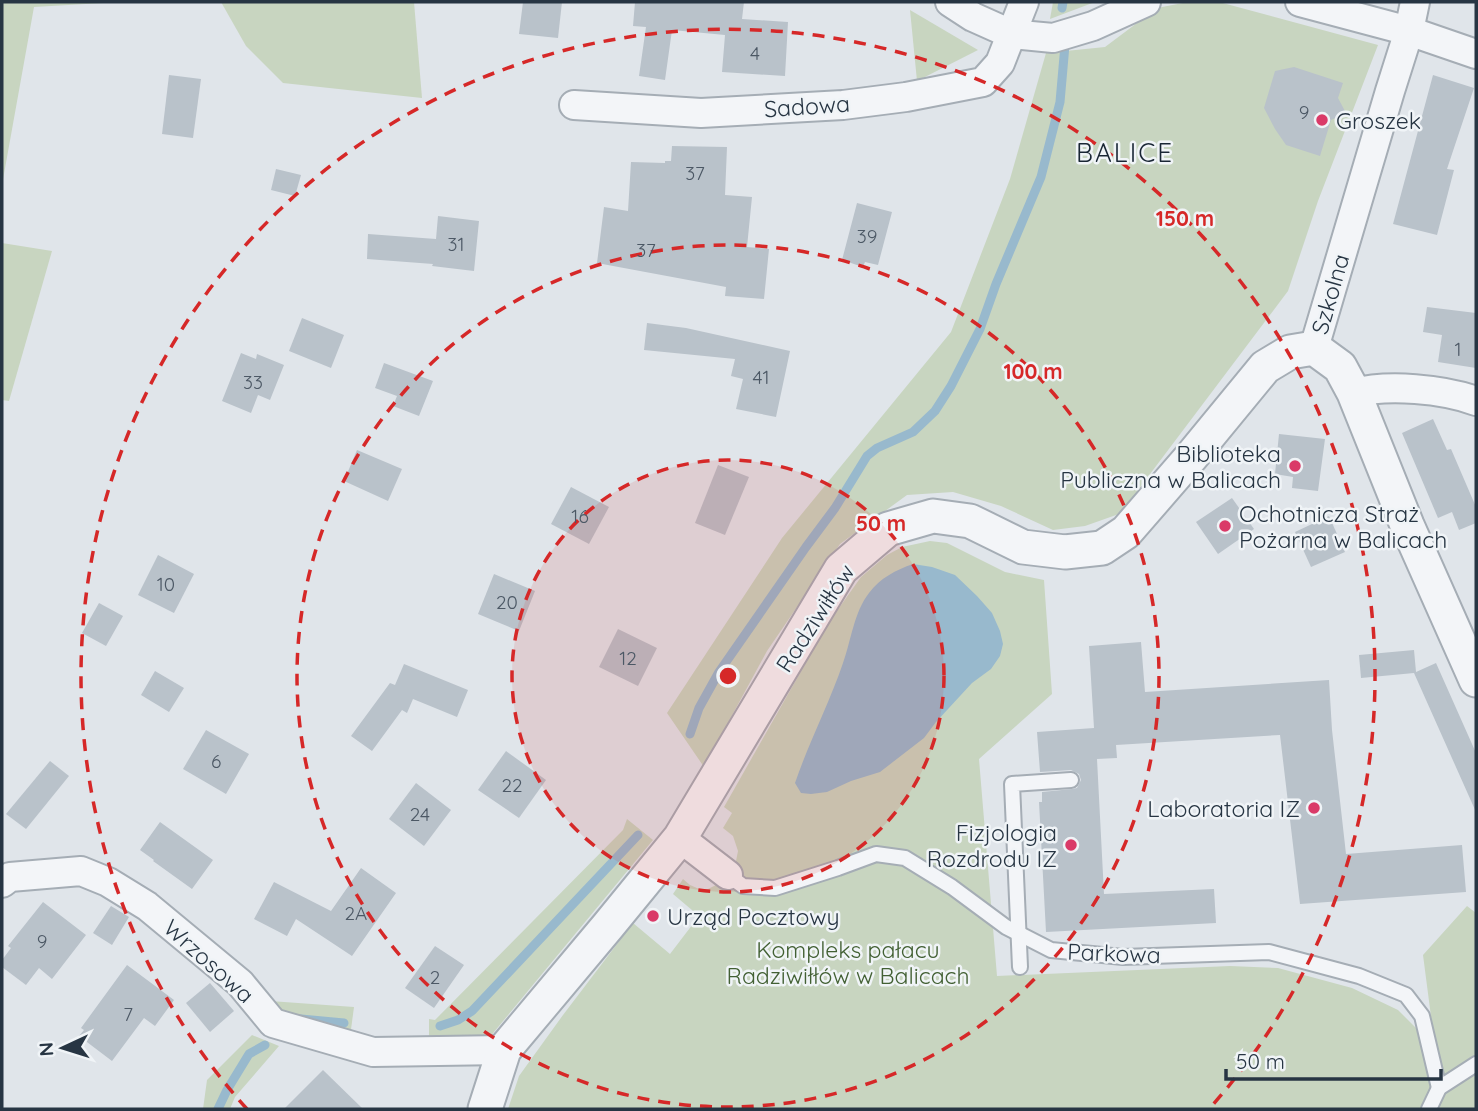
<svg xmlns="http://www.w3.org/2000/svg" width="1478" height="1111" font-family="Quicksand,sans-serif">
	<rect width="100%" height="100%" fill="#e0e5ea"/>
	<g fill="#c8d5c0">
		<polygon points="2,2 105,2 103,3 34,7 2,185"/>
		<polygon points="221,2 414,2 422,98 283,83 246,46"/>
		<polygon points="1053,2 1095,2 1050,19"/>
		<polygon points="1188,2 1219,2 1378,45 1318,201 1288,291 1141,486 1133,509 1085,526 1053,530 1001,506 953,492 907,495 840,544 767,651 704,767 667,713 782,538 951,332 1010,179 1046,53 1105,47 1157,8"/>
		<polygon points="910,10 978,50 917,81"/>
		<polygon points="2,243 52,251 9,401 2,400"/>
		<polygon points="930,541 947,543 1005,572 1044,580 1052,694 979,759 997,976 1230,966 1278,968 1352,988 1398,1010 1435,1047 1423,955 1467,906 1476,913 1476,1109 508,1109 519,1076 563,1015 633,923 670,954 699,916 673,894 683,879 690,885 704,891 720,883 735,866 738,851 733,836 723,828 732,813 724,807 829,622 861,577 887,555 902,547"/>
		<polygon points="627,819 653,840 489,1038 429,1040 429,1019 435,1020 623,830"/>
		<polygon points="270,1001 354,1007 350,1037 294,1025"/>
		<polygon points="252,1035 279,1046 235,1097 230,1109 203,1109 207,1080"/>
	</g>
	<path fill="#98b9cd" d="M913,564l19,3 23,8 22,21 15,17 8,18 3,13 -3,12 -9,13 -19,14 -36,39 -12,16 -44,34 -29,9 -24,11 -16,2 -10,-1 -6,-10c14,-41 34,-79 48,-120 8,-22 11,-51 26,-70 11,-15 27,-23 44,-29z"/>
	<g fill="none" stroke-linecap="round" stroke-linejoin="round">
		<g stroke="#98b9cd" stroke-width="9">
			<polyline points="1062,8 1063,2"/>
			<polyline points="690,734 699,708 719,672 806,547 835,508 867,456 877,448 913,432 935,411 951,386 980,329 996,284 1041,177 1060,102 1065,45"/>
			<polyline points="301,1019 344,1023"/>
			<polyline points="440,1026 458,1020 472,1011 638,835"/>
			<polyline points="218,1109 227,1090 249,1054 265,1045"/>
		</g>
	</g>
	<g fill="#b9c2ca">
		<polygon points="523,2 562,2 558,38 519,34"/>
		<polygon points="635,2 744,2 742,19 788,22 785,76 722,72 725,35 672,30 665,80 639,76 646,27 633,26"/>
		<polygon points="1294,67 1343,83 1338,98 1346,113 1331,120 1320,156 1286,145 1275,129 1264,108 1275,71"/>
		<polygon points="169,75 201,79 193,138 162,134"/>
		<polygon points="1433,75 1474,88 1447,169 1454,170 1437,235 1393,224"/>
		<polygon points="672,146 727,147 725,195 752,197 747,247 769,249 764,299 725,296 726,287 597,263 604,207 628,211 631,162 665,163 665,161 671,161"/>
		<polygon points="276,169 301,175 295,196 271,190"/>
		<polygon points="857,203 892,212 878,265 865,262 863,267 842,260"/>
		<polygon points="438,216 479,221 474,271 432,266 433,264 367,259 368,234 436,239"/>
		<polygon points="1427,307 1476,313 1476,368 1438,362 1442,335 1423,332"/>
		<polygon points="302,318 344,335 331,368 289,351"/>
		<polygon points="647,323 686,328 790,351 776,417 736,409 743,379 731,376 735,359 644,350"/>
		<polygon points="241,353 256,359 257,354 284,365 270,400 258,395 251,413 222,401"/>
		<polygon points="384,363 433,381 419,416 393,406 397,396 375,388"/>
		<polygon points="1433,419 1447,450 1451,449 1476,507 1476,523 1459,530 1452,512 1438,518 1402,433"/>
		<polygon points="1279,434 1325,439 1318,491 1292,488 1293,477 1275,474"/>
		<polygon points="357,450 402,469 388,501 344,481"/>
		<polygon points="718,465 749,477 725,535 695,523"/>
		<polygon points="571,487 609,507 589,544 551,524"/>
		<polygon points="1232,498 1254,529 1218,554 1196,522"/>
		<polygon points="1329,516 1345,552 1311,567 1295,532"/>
		<polygon points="158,555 194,574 174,613 138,595"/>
		<polygon points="494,574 535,591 519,631 478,614"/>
		<polygon points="99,603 123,616 106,646 82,633"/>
		<polygon points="618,629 657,648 638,686 599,667"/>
		<polygon points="1141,642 1145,692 1329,680 1332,730 1346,854 1462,845 1466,892 1300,904 1280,735 1116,745 1117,758 1097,759 1104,894 1214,889 1216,923 1046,932 1039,802 1042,802 1042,792 1072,789 1077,788 1081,780 1079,774 1071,770 1040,772 1037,732 1094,728 1089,646"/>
		<polygon points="1414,650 1416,672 1436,663 1476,753 1476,812 1414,673 1361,678 1359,655"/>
		<polygon points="404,664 468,690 457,717 413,699 407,713 402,710 372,751 351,736 390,683 395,685"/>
		<polygon points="155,671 184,688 169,712 141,695"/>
		<polygon points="206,730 249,754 226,794 183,769"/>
		<polygon points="506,751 546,780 519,818 478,790"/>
		<polygon points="50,761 69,776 26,829 6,814"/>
		<polygon points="416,783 451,810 424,846 389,819"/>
		<polygon points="160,822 213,860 192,889 153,861 154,860 140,850"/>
		<polygon points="361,868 396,893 352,956 296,919 287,936 254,919 274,882 331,911"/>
		<polygon points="43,902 86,935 52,979 39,968 26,985 2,967 2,960 11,948 8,946"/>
		<polygon points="111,906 129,917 112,945 93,933"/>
		<polygon points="435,946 464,965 434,1008 405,988"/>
		<polygon points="127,965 174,1000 155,1026 144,1018 112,1061 79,1036 84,1030 81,1028"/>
		<polygon points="210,983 234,1011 210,1032 186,1003"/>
		<polygon points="323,1070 363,1109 284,1109"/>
	</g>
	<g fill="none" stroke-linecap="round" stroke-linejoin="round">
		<defs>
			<g id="service">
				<polyline points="728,875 743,886 775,888 838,868 876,854 905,858 952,887 1006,927 1051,950 1123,957 1269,952 1359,976 1406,995 1422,1016 1439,1088"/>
				<polyline points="1020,967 1012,784 1071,780"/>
				<polyline points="1429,1109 1439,1088 1476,1064"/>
			</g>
			<g id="minor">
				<polyline points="950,2 973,17 1011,34 1053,38 1093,26 1146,2"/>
				<polyline points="1300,2 1409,31 1476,54"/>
				<polyline points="574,105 701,113 843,105 906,97 983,82 1000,63 1024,2"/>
				<polyline points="1314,348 1390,91 1409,31 1415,2"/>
				<path d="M1354,393c34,-9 89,-4 122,8"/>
				<polyline points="680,838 728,875"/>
				<polyline points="2,883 10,877 81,871 108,882 147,906 240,983 273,1023 373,1052 504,1050"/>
			</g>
			<polyline id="tertiary" points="485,1109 504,1050 608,926 680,838 841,569 888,529 933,516 970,521 1023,547 1065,552 1102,548 1126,532 1191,457 1265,367 1290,352 1314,348 1340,367 1354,393 1407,525 1476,680"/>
		</defs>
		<use href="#service" stroke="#a5adb5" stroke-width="18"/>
		<use href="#minor" stroke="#a5adb5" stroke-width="32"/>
		<use href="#tertiary" stroke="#a5adb5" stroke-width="37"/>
		<use href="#service" stroke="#f3f5f8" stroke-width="14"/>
		<use href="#minor" stroke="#f3f5f8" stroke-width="28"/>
		<use href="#tertiary" stroke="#f3f5f8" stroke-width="33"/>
	</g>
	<circle cx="728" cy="676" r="216" fill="#d62828" fill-opacity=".12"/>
	<g fill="none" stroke="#d62828" stroke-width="3.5" stroke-dasharray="12 9">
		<circle cx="728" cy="676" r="216"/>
		<circle cx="728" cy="676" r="431"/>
		<path d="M247 1109A647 647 0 1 1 1209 1109"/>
	</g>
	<g fill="#da3a68" stroke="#f0f4f7" stroke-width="2.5">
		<circle cx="1322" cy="120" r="7"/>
		<circle cx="1295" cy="466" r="7"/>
		<circle cx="1225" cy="526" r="7"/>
		<circle cx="1314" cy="808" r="7"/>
		<circle cx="1071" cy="845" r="7"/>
		<circle cx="653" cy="916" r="7"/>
	</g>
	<g text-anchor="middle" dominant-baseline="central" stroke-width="5" stroke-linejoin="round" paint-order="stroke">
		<g font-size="19" fill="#4c5865">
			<text x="755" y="53">4</text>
			<text x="1304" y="112">9</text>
			<text x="695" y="173">37</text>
			<text x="867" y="236">39</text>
			<text x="456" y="244">31</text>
			<text x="646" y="250">37</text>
			<text x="1458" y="349">1</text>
			<text x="761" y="377">41</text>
			<text x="253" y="382">33</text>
			<text x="580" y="516">16</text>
			<text x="166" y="584">10</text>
			<text x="507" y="602">20</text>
			<text x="628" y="658">12</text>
			<text x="216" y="761">6</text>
			<text x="512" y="785">22</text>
			<text x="420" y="814">24</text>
			<text x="356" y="913">2A</text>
			<text x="42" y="941">9</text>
			<text x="435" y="977">2</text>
			<text x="128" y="1014">7</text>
		</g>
		<g font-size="23" fill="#273543" stroke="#f0f4f7">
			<text transform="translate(807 106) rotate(-4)">Sadowa</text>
			<text transform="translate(1330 294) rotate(-74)">Szkolna</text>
			<text transform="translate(815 618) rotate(-57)">Radziwiłłów</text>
			<text transform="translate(1114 953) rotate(2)">Parkowa</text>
			<text transform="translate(209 961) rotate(42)">Wrzosowa</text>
		</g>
		<g font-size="23" fill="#273543" stroke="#f0f4f7" text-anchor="start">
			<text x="1336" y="120">Groszek</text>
			<text x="1281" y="453" text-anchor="end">Biblioteka<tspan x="1281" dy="26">Publiczna w Balicach</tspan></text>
			<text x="1239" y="513">Ochotnicza Straż<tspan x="1239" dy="26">Pożarna w Balicach</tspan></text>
			<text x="1300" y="808" text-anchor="end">Laboratoria IZ</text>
			<text x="1057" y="832" text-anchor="end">Fizjologia<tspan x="1057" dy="26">Rozdrodu IZ</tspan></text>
			<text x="667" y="916">Urząd Pocztowy</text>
		</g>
		<g font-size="23" fill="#426033" stroke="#f0f4f7">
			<text x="848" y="949">Kompleks pałacu<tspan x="848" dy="26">Radziwiłłów w Balicach</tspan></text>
		</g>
		<g font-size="26" letter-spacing="2" fill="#192634" stroke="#f0f4f7">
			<text x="1125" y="152">BALICE</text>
		</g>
	</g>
	<circle cx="728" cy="676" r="10" fill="#d62828" stroke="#f0f4f7" stroke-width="3.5"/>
	<g font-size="21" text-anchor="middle" font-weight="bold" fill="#d62828" stroke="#f0f4f7" stroke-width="5" stroke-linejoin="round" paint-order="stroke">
		<text x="1185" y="226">150 m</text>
		<text x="1033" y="379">100 m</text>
		<text x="881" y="531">50 m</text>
	</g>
	<rect width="1478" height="1111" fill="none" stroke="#273543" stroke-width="7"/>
	<g transform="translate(63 1048) rotate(266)" stroke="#f0f4f7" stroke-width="5" paint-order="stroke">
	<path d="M0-5L12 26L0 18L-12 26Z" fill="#273543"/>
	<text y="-10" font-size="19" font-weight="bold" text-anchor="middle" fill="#273543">N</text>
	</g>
	<path d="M1226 1069v10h215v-10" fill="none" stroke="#273543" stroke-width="3.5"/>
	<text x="1236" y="1069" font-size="21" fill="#273543" stroke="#f0f4f7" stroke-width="5" paint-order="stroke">50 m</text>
</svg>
